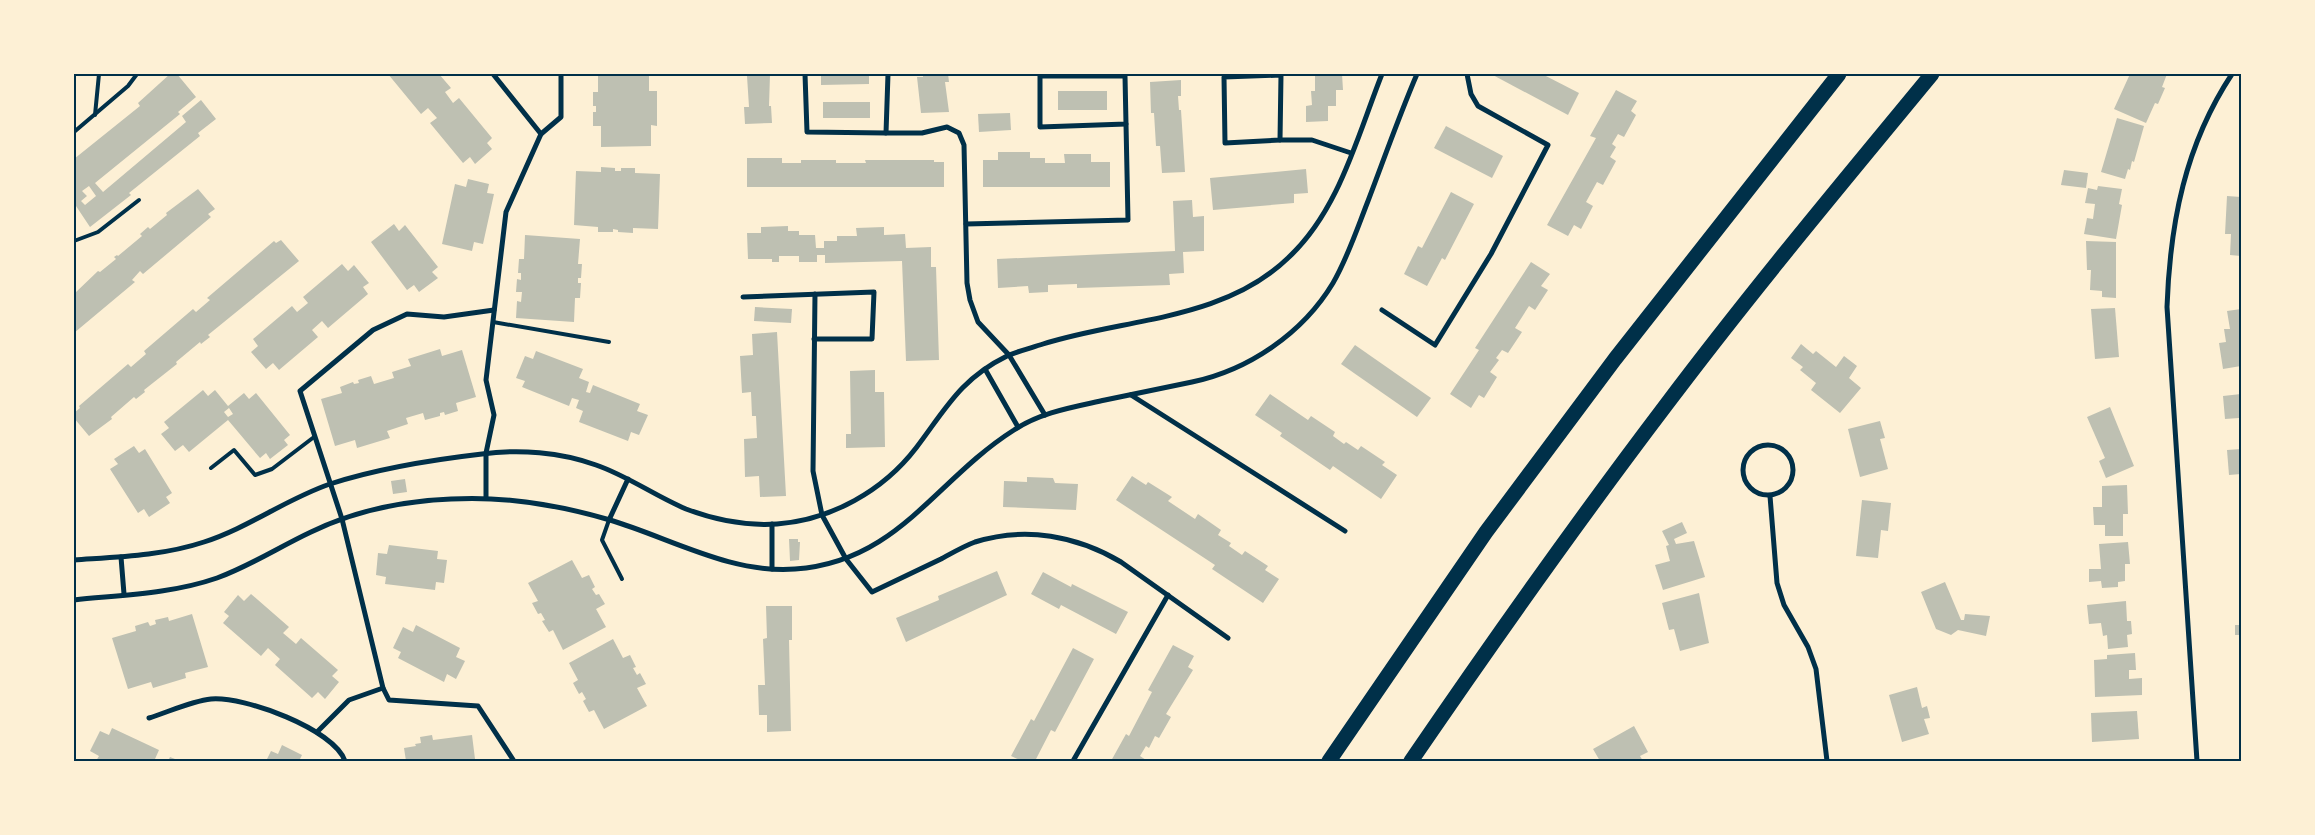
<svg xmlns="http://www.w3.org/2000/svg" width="2315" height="835" font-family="Ubuntu,sans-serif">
<rect width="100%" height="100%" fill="#fdf0d5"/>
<!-- building -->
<g fill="#bec0b2" fill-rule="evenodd">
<path d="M170,74H177L196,97L178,112L180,114L95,183L103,192L186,122L182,116L201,100L216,119L198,133L200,136L129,193L131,195L90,227L76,206L74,208V159L140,106L138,103ZM89,186L96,196L85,205L81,201L87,196L82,191Z"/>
<polygon points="388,74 439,74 451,88 445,92 453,103 459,98 492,138 487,143 492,149 475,164 470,157 463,163 430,123 437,118 428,108 421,114"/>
<polygon points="598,74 649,74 649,91 657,91 657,126 651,125 651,146 601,147 601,126 593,126 593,112 596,112 596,106 593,106 593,92 598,92"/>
<polygon points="744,74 770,75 769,106 771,106 772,123 745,124 744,107 749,107 747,76 744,76"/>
<polygon points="821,74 869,74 869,84 821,85"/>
<polygon points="923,74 948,74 949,82 945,82 949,112 921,113 917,77 923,77"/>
<polygon points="1342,74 1343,90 1336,90 1336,106 1328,106 1328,121 1306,122 1306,106 1312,105 1311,91 1315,91 1315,75"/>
<polygon points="1491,74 1542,74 1579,93 1568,115"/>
<polygon points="2130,74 2167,74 2162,87 2165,88 2158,104 2155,103 2146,123 2114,109"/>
<polygon points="1181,80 1181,96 1178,96 1179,110 1181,110 1185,172 1162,173 1160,146 1156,146 1154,113 1151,113 1150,82"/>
<polygon points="1616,90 1637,101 1631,111 1636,115 1624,137 1618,134 1612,144 1616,147 1610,157 1616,161 1603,185 1597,182 1586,202 1593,206 1581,229 1574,225 1568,236 1547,225 1596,138 1590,136"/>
<rect x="1058" y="91" width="49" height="19"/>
<rect x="823" y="102" width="47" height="16"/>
<polygon points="1010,113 1011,130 979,132 978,114"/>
<polygon points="2117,118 2144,126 2134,162 2132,161 2130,170 2128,169 2125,179 2101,172"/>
<polygon points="1446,126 1503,156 1492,178 1434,148"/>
<polygon points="998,152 1030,152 1030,158 1045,158 1045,163 1065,163 1064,154 1091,154 1091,162 1110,162 1110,187 983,187 983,160 998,160"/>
<polygon points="747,158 782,158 782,163 801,163 801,160 836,160 836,163 866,163 865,160 934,160 934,162 944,162 944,187 747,187"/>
<polygon points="601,167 615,168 615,171 621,171 621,168 635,168 635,173 660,174 658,229 633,228 633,233 618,232 618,230 613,229 613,232 598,232 598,227 574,225 576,171 601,172"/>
<polygon points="1306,169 1308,193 1294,194 1294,203 1213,210 1210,178"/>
<polygon points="2064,170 2088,173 2086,188 2061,185"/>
<polygon points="468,179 489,184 487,193 494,194 483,244 474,242 472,251 442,244 455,184 466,187"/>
<polygon points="2098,186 2122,189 2119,204 2122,205 2116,239 2084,234 2087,218 2093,219 2095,204 2085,203 2088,188 2097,190"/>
<polygon points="198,189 215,209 208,214 211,217 143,274 140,271 132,280 135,282 74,333 74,294 98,271 100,272 116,259 114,257 117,255 118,256 142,236 140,234 148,227 150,229 167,215 166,213"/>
<polygon points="1451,192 1474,204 1445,260 1442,258 1427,286 1404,274 1418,246 1422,248"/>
<polygon points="2227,196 2241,197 2241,256 2230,255 2231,234 2225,234"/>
<polygon points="1192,200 1193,217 1204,216 1204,251 1183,252 1184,273 1169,274 1170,285 1077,288 1077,284 1048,285 1048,292 1029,293 1028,286 998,288 997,259 1175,251 1173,201"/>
<polygon points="394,224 399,231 405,225 438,267 432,272 438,278 419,292 414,285 407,290 371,242"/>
<polygon points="788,226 788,231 799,231 799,235 815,235 816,248 824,248 824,241 837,241 837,236 857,236 856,228 884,227 884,235 905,234 906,248 931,247 931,267 936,267 939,360 906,361 902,261 825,263 825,255 817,255 817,262 799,262 799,256 779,256 779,262 772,262 772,259 748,259 747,233 761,233 761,227"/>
<polygon points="525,235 580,239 578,264 582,264 581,278 578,278 578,283 581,283 580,298 575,298 574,322 516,318 517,301 521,302 522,292 516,292 517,279 521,280 521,273 518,273 519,259 524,259"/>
<polygon points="281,240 299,261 208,335 210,337 201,344 200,342 176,362 177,364 144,390 145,392 136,399 134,397 111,417 112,419 89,436 74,418 74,413 80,408 79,406 128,364 131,367 146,354 144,351 193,309 196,312 210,300 207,298 274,241 276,243"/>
<polygon points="2086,241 2116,242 2116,298 2102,297 2102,291 2090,290 2091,270 2087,270"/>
<polygon points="1531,262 1550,274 1541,286 1548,290 1535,310 1529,306 1515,328 1522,332 1508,353 1502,350 1496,358 1499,360 1490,372 1497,377 1484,398 1479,395 1471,408 1450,394 1479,350 1475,348"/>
<polygon points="342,264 348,271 354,265 369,283 363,287 368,294 328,328 322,321 312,330 318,337 279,370 273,363 266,369 251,352 258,346 253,339 292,306 297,312 308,303 303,297"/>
<polygon points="755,307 792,309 791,323 754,321"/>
<polygon points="2115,308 2119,357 2095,359 2091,309"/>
<polygon points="2241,309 2241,366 2223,369 2219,343 2226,342 2224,329 2230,329 2227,311"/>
<polygon points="777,332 786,496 760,497 759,476 745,477 744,439 757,438 756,416 752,416 751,392 742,393 740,356 753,355 752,334"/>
<polygon points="1801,344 1813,354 1816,351 1836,367 1844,356 1857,366 1849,378 1861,388 1840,413 1811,390 1816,383 1800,370 1803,367 1791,358"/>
<polygon points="1355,345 1431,398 1417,417 1341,364"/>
<polygon points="440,349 442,356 462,350 476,397 456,403 458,411 445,415 444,412 440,413 440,416 425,420 423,413 406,418 408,424 387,431 390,438 357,448 355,440 335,446 321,399 342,393 340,387 353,382 354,384 359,383 358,380 371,376 374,384 394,378 392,372 411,366 408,359"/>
<polygon points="536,351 583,369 579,378 589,382 586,392 590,393 593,385 640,404 637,411 648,415 639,435 631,432 628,441 579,422 583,411 576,408 579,400 572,398 569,406 522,387 525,381 516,378 525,356 533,359"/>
<polygon points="875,370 875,392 884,392 885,447 846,448 846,434 851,434 850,371"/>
<path d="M203,390L208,396L215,390L228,406L244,393L249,399L256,393L290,435L284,440L288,445L270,459L266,453L260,458L228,420L189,452L183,445L175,451L161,434L169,428L164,422ZM229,408L233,414L228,417L224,412Z"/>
<polygon points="1270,394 1308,420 1311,416 1335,432 1333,436 1344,444 1346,442 1358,450 1361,446 1385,462 1382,465 1397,475 1381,499 1333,466 1330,470 1280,436 1282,433 1255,415"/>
<polygon points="2241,394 2241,429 2240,429 2239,418 2225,419 2223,396"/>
<polygon points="2110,407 2134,466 2106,478 2099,461 2105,458 2087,417"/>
<polygon points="1880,421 1885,438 1880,439 1888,469 1860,477 1848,429"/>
<polygon points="134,446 139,453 145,449 172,493 166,497 170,503 149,517 144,509 138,513 110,469 118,464 114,459"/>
<polygon points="2241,449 2241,474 2229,475 2227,450"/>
<polygon points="1132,476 1146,485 1148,482 1172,497 1168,501 1195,519 1198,514 1221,530 1218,535 1231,543 1229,546 1242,555 1245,551 1268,566 1265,570 1279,579 1263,603 1212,569 1215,565 1116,500"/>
<polygon points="1027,477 1053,478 1055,483 1078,484 1076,510 1003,507 1004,481 1027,482"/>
<polygon points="405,479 407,492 393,494 391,481"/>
<polygon points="2127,485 2128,514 2123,514 2123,536 2105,536 2105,525 2094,525 2093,507 2102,507 2102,486"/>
<polygon points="1862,500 1891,503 1888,531 1881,530 1878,558 1856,556"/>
<polygon points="1682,522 1687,533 1674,539 1676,544 1694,541 1705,577 1663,590 1655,565 1670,561 1666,546 1669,545 1662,531"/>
<polygon points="789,539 798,539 798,542 800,542 799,560 790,561"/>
<polygon points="2128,542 2130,564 2125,564 2125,581 2118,582 2118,587 2102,588 2101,581 2089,582 2089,569 2101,569 2099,544"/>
<polygon points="389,545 438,551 437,559 447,560 444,583 436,582 435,590 385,584 386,577 376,575 378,553 387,554"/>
<polygon points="572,560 582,578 589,575 595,587 592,589 596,595 599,594 605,604 596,609 606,627 563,650 553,630 549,632 542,621 545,620 541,613 538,614 532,603 538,601 528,583"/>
<polygon points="997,571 1007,595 906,642 896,618 939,600 938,596"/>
<polygon points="1043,572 1071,587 1072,584 1128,612 1116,634 1061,605 1059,609 1031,594"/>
<polygon points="1945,582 1961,620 1964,620 1965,614 1990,616 1986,636 1958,630 1951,635 1936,629 1921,592"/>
<polygon points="1699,593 1709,643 1680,651 1674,629 1669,630 1662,603"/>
<polygon points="251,594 289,627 283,633 296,644 301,638 338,670 332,676 339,682 325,699 318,692 312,698 275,665 280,659 268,648 261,656 223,623 229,616 224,612 238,595 244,601"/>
<polygon points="2126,601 2127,621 2131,621 2132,634 2127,635 2128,647 2108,649 2107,635 2103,636 2101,623 2089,624 2087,605"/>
<polygon points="766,606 792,606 792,640 789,640 791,731 767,732 767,715 759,715 758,685 765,685 763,639 767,638"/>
<polygon points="192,614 208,667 185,673 186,678 153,688 151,682 128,689 112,638 136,631 135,626 148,622 150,626 156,624 155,620 168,617 169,621"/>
<polygon points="416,625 460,648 456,657 465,661 456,679 447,674 444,682 398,658 401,652 393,648 403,627 413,632"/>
<rect x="2235" y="625" width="6" height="10"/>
<polygon points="613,639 623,658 630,655 636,667 633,668 637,675 640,673 646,684 637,688 647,706 604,729 594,710 589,712 583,701 586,699 582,692 579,694 573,683 578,680 569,663"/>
<polygon points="1173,645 1194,656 1188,667 1193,670 1166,714 1171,717 1159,738 1155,736 1149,748 1146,746 1140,756 1146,760 1145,761 1111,761 1126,734 1129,736 1152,692 1148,690"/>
<polygon points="1073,648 1094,659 1055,732 1051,730 1035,761 1022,761 1011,756 1031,719 1034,721"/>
<polygon points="2135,653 2136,670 2129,670 2129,679 2142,678 2142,695 2095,697 2094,660 2107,659 2107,655"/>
<polygon points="1917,687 1922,708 1927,706 1930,718 1924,719 1929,734 1902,742 1889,695"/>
<polygon points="2137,711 2139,739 2092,742 2091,713"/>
<polygon points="1634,726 1648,752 1640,756 1643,761 1600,761 1593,749"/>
<polygon points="112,728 159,750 155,759 159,761 96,761 99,756 90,751 100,731 109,735"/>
<polygon points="432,735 433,740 472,735 475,759 458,761 406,761 404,748 416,746 415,744 421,743 420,737"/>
<polygon points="282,745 302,755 299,761 266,761 271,751 278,754"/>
<polygon points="170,757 180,761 168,761"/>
</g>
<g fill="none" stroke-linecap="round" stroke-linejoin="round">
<!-- service -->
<g stroke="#003049" stroke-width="4">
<polyline points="95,115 99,74"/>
<polyline points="74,132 128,86 137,74"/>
<polyline points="74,241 98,232 139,200"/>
<polyline points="493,322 609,342"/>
<polyline points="211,468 234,450 255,475 272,469 314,437"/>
<polyline points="609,520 602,540 622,579"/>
</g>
<!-- minor -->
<g stroke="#003049" stroke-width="5">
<polyline points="493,74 541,134"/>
<polyline points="805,74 807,132 886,133 888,74"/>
<polygon points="1281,75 1280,140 1225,143 1224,77"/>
<polygon points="1040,76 1125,76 1126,124 1040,127"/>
<polyline points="886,133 922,133 947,127 959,133 964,145 967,283 970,300 978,322 1009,355 1045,415"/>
<polyline points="1280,140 1312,140 1351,153"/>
<polyline points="966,224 1128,220 1126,124"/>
<path d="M815,294L813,471L822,515L846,559L872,592C895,581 918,570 941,559C952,553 964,546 975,542C1026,526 1077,536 1121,562L1228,638"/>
<polyline points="743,297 874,292 872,339 814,339"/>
<polyline points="494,310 444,317 407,314 373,330 300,391 342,519 383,688 389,700 478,706 514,761"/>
<polyline points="1382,310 1435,345 1491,254 1548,145 1478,106 1471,94 1467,74"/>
<polyline points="985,369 1018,427"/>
<polyline points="1131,395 1345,531"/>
<circle cx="1768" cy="470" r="25"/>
<polyline points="1770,496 1777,583 1784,605 1808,647 1816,669 1827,761"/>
<polyline points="486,498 486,453 494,415 486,380 506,212 541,134 561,117 561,74"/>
<polyline points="609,520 628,479"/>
<polyline points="772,524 772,569"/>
<polyline points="121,557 124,594"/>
<path d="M74,560C117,557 162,556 204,542C248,528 286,499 330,484C379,468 430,460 482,454C519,449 560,452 596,465C628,476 655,496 686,509C715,520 747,526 777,524C831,520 883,491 916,448C945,410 960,379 1007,356C1018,351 1031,348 1043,344C1125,318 1223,321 1288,258C1339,211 1357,137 1382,74"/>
<path d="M74,600C121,595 171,594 217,578C250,566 279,547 311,532C354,511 403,501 451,499C504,496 559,505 610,520C670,538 731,574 795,569C898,562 935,480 1014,430C1041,412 1074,407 1105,400C1134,394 1163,388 1192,382C1249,370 1303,333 1333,283C1348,257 1357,229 1368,201C1384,159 1399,116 1417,74"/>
<path d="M149,718C168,712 192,701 211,699C244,696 334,729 345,761"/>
<polyline points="317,732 349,700 383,688"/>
<polyline points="1073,761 1168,595"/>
<path d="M2197,761L2167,307C2170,223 2185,145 2232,74"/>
</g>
<!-- motorway -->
<g stroke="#003049" stroke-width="15">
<polyline points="1329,761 1486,532 1615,359 1839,74"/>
<path d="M1411,761C1493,641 1578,521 1666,405C1751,292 1842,183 1932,74"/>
</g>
</g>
<!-- border -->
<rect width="2315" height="835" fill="none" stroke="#fdf0d5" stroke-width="150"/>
<rect x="75" y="75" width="2165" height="685" fill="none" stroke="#003049" stroke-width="2"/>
</svg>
